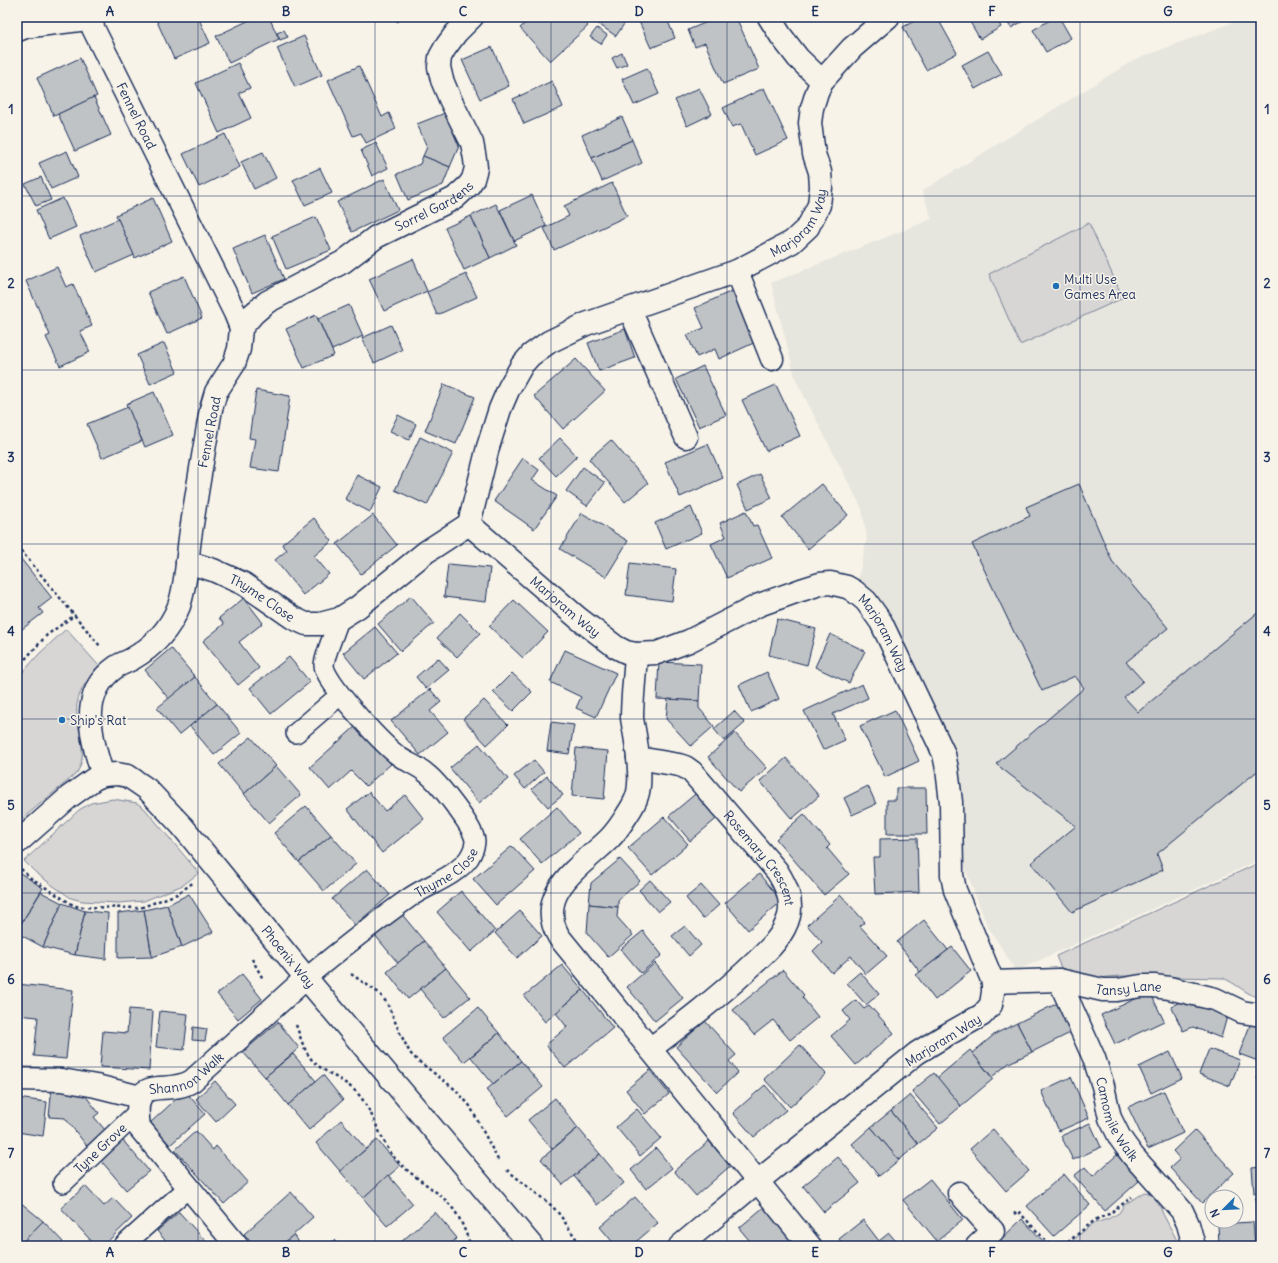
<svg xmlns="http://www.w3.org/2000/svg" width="1278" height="1263" font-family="Delius,sans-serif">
<rect width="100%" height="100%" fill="#f7f3e8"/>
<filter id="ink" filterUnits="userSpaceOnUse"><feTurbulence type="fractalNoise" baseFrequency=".025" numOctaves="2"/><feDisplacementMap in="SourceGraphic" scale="8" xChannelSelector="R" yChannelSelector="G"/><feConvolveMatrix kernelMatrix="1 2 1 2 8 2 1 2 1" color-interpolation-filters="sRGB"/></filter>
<g filter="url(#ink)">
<!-- built -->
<polygon fill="#e6e5de" points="1247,17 1261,17 1261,859 1016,971 987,925 961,858 951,746 915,666 891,616 858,580 867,538 862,509 796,380 771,283 932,219 922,191 1134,60"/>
<!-- green -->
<g fill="#d7d6d4" stroke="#798299">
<polygon points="1089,223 1123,298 1020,345 989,274"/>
<path d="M66,629L100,667C89,677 80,688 77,704C74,727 91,753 76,774L17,823V679L39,654Z"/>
<polygon points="113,799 137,803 145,809 199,873 183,885 144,901 118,903 82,901 71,898 52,885 35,872 24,861 79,810 91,803"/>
<path d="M1261,862V999C1246,994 1237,984 1223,978L1122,976L1107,977L1090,981L1067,973L1060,966L1056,956Z"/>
<polygon points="1144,1192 1149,1193 1157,1199 1163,1214 1180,1246 1066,1246 1092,1224 1108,1219 1119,1213 1124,1205"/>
</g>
<!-- building -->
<g fill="#c0c3c5" stroke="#1b2f5e">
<polygon points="155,17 198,17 210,43 174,59"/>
<polygon points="256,17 269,17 279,39 229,63 216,36"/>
<polygon points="317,17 328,17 319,21"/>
<polygon points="391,17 401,17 398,22"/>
<polygon points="444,17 458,17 453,24"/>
<polygon points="532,17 580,17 588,26 550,61 520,28"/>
<polygon points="596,17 614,17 624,24 616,36 594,21"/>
<polygon points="637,17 666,17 675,38 651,48"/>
<polygon points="719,17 736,17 759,69 723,84 705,43 695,47 688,30"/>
<polygon points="922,17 937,17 957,53 926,70 903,27"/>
<polygon points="967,17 996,17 1001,27 980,39"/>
<polygon points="1004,17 1025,17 1027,19 1011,28"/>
<polygon points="1055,17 1059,17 1071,38 1046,52 1033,30"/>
<polygon points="597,28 607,35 601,44 590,37"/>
<polygon points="284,30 288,37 280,40 277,33"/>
<polygon points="304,36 322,75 295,87 277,48"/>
<polygon points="492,47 509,86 480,99 462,60"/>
<polygon points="988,51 1002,74 975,89 962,65"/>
<polygon points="622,53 627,64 617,68 612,58"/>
<polygon points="80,58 97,96 54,116 37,78"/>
<polygon points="238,63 250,88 239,93 251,118 219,133 196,83"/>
<polygon points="359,66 382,117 389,113 396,129 366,143 361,133 353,136 328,80"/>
<polygon points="647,68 659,94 634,105 622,79"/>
<polygon points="552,81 563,107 524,124 513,99"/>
<polygon points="699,88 712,114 687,126 675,100"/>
<polygon points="764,88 788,140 755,155 741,124 732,127 723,108"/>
<polygon points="94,97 111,135 75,151 58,114"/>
<polygon points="445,113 459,146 450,167 423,156 427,147 417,124"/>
<polygon points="622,117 632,140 592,158 582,135"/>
<polygon points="225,134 240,167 199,187 183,154"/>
<polygon points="632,140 642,163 602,181 592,158"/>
<polygon points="376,143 388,168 372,176 361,150"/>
<polygon points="67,151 78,177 51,189 39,163"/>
<polygon points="263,152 276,178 254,189 241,162"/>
<polygon points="423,156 450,167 443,185 408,200 397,174 420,164"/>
<polygon points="320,168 332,193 305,205 293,180"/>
<polygon points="41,177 51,200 36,206 25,184"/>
<polygon points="384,179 398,210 352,232 337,202"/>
<polygon points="612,183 627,216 554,250 544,228 569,216 564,206"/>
<polygon points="532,195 546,226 514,241 500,210"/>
<polygon points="63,198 76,227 49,239 36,210"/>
<polygon points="153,198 172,241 135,258 116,215"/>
<polygon points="496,204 516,245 490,258 471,216"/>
<polygon points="471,216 490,258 464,270 445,228"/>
<polygon points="316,217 331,250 286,269 272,236"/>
<polygon points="118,219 134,255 96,272 80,236"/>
<polygon points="265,235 284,279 252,293 233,249"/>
<polygon points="413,259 427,291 384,311 369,279"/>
<polygon points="57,267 66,287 73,284 92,326 80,331 90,352 60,366 46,337 50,335 26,281"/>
<polygon points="466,274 477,297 437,315 427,292"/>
<polygon points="184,276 202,318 167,334 148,292"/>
<polygon points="734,290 758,341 719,359 715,349 697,357 687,335 704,328 695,308"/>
<polygon points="349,305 363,336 332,350 318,319"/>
<polygon points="316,315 334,355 304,368 286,329"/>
<polygon points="391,325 402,350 374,363 362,338"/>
<polygon points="625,329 635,358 599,371 588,343"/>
<polygon points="164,343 177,372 150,384 137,355"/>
<polygon points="576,359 605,391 563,429 534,396"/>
<polygon points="703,366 726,415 699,427 676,379"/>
<polygon points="444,384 475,397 456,444 425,431"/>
<polygon points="776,385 800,436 766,451 742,400"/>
<polygon points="256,390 290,396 279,472 250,468 255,439 249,438"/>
<polygon points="154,392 173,435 145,447 126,404"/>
<polygon points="128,407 142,441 102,458 87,424"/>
<polygon points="398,415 416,424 409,440 390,431"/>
<polygon points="420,437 453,453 427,505 395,490"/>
<polygon points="560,438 577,456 556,476 539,458"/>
<polygon points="611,440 648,483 625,502 589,459"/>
<polygon points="708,444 723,478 680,497 665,462"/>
<polygon points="523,458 539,470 532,480 557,496 534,529 494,501"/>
<polygon points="583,467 605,483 587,506 566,491"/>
<polygon points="760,474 772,498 748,509 737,485"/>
<polygon points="357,475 382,487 370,512 345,499"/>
<polygon points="822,484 848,515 808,549 782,517"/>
<polygon points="1079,484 1112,561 1168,628 1126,662 1143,681 1124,697 1138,712 1261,610 1261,768 1157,854 1163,870 1072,912 1031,863 1076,826 996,764 1084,688 1075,676 1042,691 972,544 1030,516 1026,507"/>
<polygon points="691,507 702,533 666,549 655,523"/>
<polygon points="746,511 753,526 757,525 772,558 727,578 711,544 726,537 720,523"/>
<polygon points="582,513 628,541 606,577 560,549"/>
<polygon points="373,515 397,545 361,574 337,544"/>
<polygon points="314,518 332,541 314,556 329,574 303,595 275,560 287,550 282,544"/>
<polygon points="21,559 52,598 39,608 43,613 17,633 17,562"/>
<polygon points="630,563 676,569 672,601 626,595"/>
<polygon points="448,564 490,568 486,602 444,597"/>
<polygon points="411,596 434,623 401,651 378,624"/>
<polygon points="244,598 263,623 239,642 259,668 238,685 203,641 224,624 219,618"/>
<polygon points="514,600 548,632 523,658 489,626"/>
<polygon points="460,613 480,633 457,657 437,638"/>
<polygon points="777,619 816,629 807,665 769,655"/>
<polygon points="375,627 397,653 364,679 343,653"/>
<polygon points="830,634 865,651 849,683 815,667"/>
<polygon points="171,648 195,677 169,699 145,670"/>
<polygon points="565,650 616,673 596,717 576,708 581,697 550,682"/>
<polygon points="289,657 310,682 271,714 250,688"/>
<polygon points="438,658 449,670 426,689 416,677"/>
<polygon points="659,662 701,664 699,701 657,699"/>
<polygon points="767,672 779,699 751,712 739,685"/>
<polygon points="512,673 532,692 513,711 493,692"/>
<polygon points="195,677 217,704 179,735 157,708"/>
<polygon points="862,684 868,698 833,714 845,740 823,750 804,711"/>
<polygon points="430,689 441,702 430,711 448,732 420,755 391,721"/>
<polygon points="668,699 699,701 699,708 714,726 691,746 666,719"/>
<polygon points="484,700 508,725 487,745 463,719"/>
<polygon points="217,704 241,733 214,755 190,726"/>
<polygon points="895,710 919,761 885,777 860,726"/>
<polygon points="734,711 745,723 724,741 714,729"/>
<polygon points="551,722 574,725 569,754 547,751"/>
<polygon points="356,726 391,764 366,786 351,771 330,790 310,767"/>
<polygon points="735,733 767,768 739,792 708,757"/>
<polygon points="251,737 276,766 244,794 219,764"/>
<polygon points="479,744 508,779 479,803 450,768"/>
<polygon points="576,748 608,751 604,799 572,796"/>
<polygon points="786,758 819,796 792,819 760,781"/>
<polygon points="534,760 544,772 525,789 514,776"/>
<polygon points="276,766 301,795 269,823 244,794"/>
<polygon points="547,776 563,795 548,807 532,789"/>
<polygon points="868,786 876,804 852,815 844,798"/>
<polygon points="896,788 926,788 927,834 887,834 887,800 896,800"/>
<polygon points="700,790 721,815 690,841 669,816"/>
<polygon points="369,792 385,811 405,795 424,819 382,853 347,809"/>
<polygon points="306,806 331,835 299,862 274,833"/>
<polygon points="557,807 579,833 542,864 520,839"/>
<polygon points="804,814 830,845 827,848 849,874 824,895 776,839"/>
<polygon points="664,817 688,844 652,875 628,848"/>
<polygon points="331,835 356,864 324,891 299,862"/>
<polygon points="917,838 919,892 875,894 873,857 880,857 880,839"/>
<polygon points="512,846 535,871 496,905 473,879"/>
<polygon points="620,859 640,881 618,900 618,907 589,904 591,883"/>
<polygon points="367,869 390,895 355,925 332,899"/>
<polygon points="17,871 43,888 17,930"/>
<polygon points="759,874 782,901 748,930 725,903"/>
<polygon points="650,880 670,902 658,912 639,890"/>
<polygon points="701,885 719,905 703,919 686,898"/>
<polygon points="461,891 495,931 471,952 437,912"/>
<polygon points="41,892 62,903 43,947 17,933 17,930"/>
<polygon points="189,894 213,932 182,947 167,905"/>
<polygon points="841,895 865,922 860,926 887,956 866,974 851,956 832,973 813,951 822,942 807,925"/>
<polygon points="62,903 85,911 75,955 43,947"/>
<polygon points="589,904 618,907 617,917 633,935 608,957 587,933"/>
<polygon points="167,905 182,947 152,957 144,910"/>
<polygon points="144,910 152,957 118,958 118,913"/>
<polygon points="85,911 108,913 106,959 75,955"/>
<polygon points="520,911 542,936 517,958 495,933"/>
<polygon points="400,912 424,941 398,963 374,934"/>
<polygon points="924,920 948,950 920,972 897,942"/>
<polygon points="685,926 701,945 689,956 672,936"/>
<polygon points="643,931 662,955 641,973 621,949"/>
<polygon points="424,941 446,968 408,999 387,972"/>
<polygon points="952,947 971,971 935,1000 916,975"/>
<polygon points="655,963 683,998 655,1021 627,987"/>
<polygon points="562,965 583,990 545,1022 524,996"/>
<polygon points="446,968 470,997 444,1018 420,989"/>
<polygon points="783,970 804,995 802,997 818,1017 790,1040 773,1020 754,1035 733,1010"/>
<polygon points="860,972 879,994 866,1005 847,983"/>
<polygon points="242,974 262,999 238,1019 217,994"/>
<polygon points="17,984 73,990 66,1059 34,1056 38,1017 17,1015"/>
<polygon points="583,990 613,1028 565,1068 546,1045 567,1027 556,1013"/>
<polygon points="1150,992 1164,1021 1115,1044 1101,1015"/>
<polygon points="1190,998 1228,1013 1221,1038 1193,1027 1183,1031 1171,1006"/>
<polygon points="856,1000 864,1009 869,1005 894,1033 856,1065 831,1036 850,1020 843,1011"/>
<polygon points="1062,1001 1076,1030 1032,1052 1017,1023"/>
<polygon points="478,1008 499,1033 464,1062 443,1037"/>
<polygon points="129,1009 153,1011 149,1070 100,1067 103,1031 127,1033"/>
<polygon points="160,1011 188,1014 184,1050 156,1047"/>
<polygon points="1252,1020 1261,1023 1261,1062 1239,1054"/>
<polygon points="705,1021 736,1055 729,1061 738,1072 717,1092 676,1047"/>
<polygon points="278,1022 299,1048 265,1077 243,1052"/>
<polygon points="1017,1023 1032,1052 1009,1063 992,1077 972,1053 995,1034"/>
<polygon points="193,1027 207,1029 205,1041 192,1040"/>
<polygon points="499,1033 521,1061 493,1084 471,1057"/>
<polygon points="800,1045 826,1074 790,1107 764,1079"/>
<polygon points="1209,1049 1240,1060 1230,1086 1199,1074"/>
<polygon points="970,1050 993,1079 961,1106 937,1078"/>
<polygon points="1170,1052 1182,1078 1151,1093 1139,1067"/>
<polygon points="293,1054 316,1081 288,1105 265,1077"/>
<polygon points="521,1061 543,1087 508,1116 486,1090"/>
<polygon points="1261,1066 1261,1080 1257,1079"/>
<polygon points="650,1070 669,1094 645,1114 626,1090"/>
<polygon points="934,1073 961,1106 940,1124 912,1091"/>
<polygon points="323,1075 343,1100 309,1130 288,1105"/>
<polygon points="1071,1077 1089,1118 1059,1131 1041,1091"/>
<polygon points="215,1081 235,1104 216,1122 196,1099"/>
<polygon points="765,1085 786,1110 754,1137 733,1113"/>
<polygon points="52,1086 80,1089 99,1113 94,1117 106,1131 87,1146 65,1118 49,1117"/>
<polygon points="185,1091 205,1114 170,1145 150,1123"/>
<polygon points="1164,1091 1183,1133 1148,1149 1128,1107"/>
<polygon points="910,1095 938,1128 918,1144 891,1111"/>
<polygon points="17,1098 47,1102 43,1136 17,1132"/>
<polygon points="555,1098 578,1128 552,1149 528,1120"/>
<polygon points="637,1109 661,1138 640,1156 616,1127"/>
<polygon points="891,1111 918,1144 899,1160 871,1127"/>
<polygon points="341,1120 366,1149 340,1171 316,1143"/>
<polygon points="1090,1123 1101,1147 1073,1160 1061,1136"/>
<polygon points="871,1127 899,1160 879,1176 852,1144"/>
<polygon points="578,1128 600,1154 563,1185 541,1159"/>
<polygon points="993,1129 1029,1171 1006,1191 970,1149"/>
<polygon points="1195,1130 1234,1173 1202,1203 1170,1168 1180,1159 1173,1151"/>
<polygon points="196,1131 213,1150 216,1146 248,1182 224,1204 175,1150"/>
<polygon points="120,1137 149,1171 126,1190 97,1156"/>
<polygon points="377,1140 400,1166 363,1198 340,1171"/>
<polygon points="709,1141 730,1166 696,1196 674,1171"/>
<polygon points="656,1148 672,1168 646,1189 631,1170"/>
<polygon points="600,1154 624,1183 597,1205 574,1176"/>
<polygon points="1117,1155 1139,1181 1105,1211 1074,1176 1085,1167 1093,1176"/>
<polygon points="838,1157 860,1183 824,1212 803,1186"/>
<polygon points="1261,1167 1261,1193 1254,1193 1252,1168"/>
<polygon points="1064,1174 1090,1205 1054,1236 1027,1206"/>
<polygon points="388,1175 413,1204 387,1226 363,1198"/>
<polygon points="930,1179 963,1220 937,1241 903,1200"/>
<polygon points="85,1186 104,1206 113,1198 132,1218 103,1246 96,1246 61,1208"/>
<polygon points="291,1192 313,1217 281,1246 254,1246 244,1234"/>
<polygon points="635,1197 658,1223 631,1246 616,1246 600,1227"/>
<polygon points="1255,1198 1261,1198 1261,1225 1257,1225"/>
<polygon points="20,1202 43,1221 19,1246 17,1246 17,1206"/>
<polygon points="765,1206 796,1243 793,1246 754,1246 739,1228"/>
<polygon points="179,1212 209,1245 208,1246 170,1246 157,1231"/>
<polygon points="435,1212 457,1238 448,1246 404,1246 401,1242"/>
<polygon points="1022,1219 1048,1246 994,1246"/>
<polygon points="863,1220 879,1241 889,1233 900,1246 844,1246 839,1239"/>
<polygon points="43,1221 63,1242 59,1246 19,1246"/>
<polygon points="1253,1222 1255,1246 1219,1246 1218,1224"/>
<polygon points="293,1235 302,1246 281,1246"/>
<polygon points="334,1240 340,1246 327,1246"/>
</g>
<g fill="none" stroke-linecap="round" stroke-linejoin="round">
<!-- service casing -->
<g stroke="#1b2f5e" stroke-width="22">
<g id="service">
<polyline points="17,32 27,28 92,20"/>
<polyline points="296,733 340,695"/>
<path id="s1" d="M306,978C340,950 374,923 409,898C429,884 454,878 469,858C472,853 475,847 475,841C474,827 438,782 426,773C417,765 405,762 396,754C381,742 324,682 324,665C324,657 336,629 339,619"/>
<path id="s2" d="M63,1183L137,1113"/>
<polyline points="123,1246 189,1187"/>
</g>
</g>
<!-- minor casing -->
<g stroke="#1b2f5e" stroke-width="25">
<g id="minor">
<path id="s3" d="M92,17L93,28L235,313L241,328L239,349L234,364L216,392L211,409C204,450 197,491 191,531C187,556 187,582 179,606C170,629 153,647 132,659C127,662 120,664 116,667C78,693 91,740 103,775"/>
<polyline points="769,17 781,36 798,58 822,81"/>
<polyline points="737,271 772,359"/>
<polyline points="630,310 686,437"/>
<path id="s4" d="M241,328L253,314L267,302L343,262L376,237L455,198L469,185L473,179L476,168L475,159L472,143L450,99L442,80L439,67L440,57L445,48L456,33L472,17"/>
<path id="s5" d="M469,524L578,618L616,647L626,652L636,654L657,653L689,641L759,605L801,590L820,584L830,583L847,587L854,591L866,601L881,622L944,754L947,769L951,802L952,875L955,890L993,982V992L991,1005L982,1015L943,1037L917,1053L758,1181L680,1246"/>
<path id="s6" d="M469,524L488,447L500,409L509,388L522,365L531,355L549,342L586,324L737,271L792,242L808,227L819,205L821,187L820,172L814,154L810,123L812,108L817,92L822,81L852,48L888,17"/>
<path id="s7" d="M187,562L213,570L244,584L293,618L306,624H320L339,619L358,607L426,552L469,524"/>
<path d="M636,654C635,675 632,697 632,718C633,725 635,734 636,742C638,757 642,781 637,796C635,803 631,809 627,815C622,823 616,832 609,839C583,865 533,893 559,937L810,1246"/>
<path id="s8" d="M638,758L679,765L685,767L692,772L777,871C785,884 793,899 789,916C783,939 763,955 747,970C716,999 683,1024 650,1049"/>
<path id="s9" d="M17,843L69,797L94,779L103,775L117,774L128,776L147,789L182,826L306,978L532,1246"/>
<path id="s10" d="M1059,980L1094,1058L1103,1086L1110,1118L1120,1138L1133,1156L1182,1211L1188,1224L1194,1246"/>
<path id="s11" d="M993,982L1059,980L1103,990H1117L1141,986H1154L1169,988L1215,999L1242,1012L1261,1015"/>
<polyline points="17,1079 62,1080 96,1086 140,1097"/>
<polyline points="959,1193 993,1231 977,1246"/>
<path id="s12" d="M237,1246L139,1127C131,1070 164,1098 192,1081L306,978"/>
</g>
</g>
<!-- path -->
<g stroke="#1b2f5e" stroke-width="2.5" stroke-dasharray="3 3" stroke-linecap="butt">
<polyline points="17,546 100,646"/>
<polyline points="17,668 47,635 75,615"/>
<polyline points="21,869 29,877 73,905 79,907 140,908 177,894 194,882"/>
<polyline points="252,959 263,979"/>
<polyline points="351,974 379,993 387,1003 400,1033 410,1053 417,1060 456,1090 470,1106 498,1160"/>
<path d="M296,1025C301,1038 304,1053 315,1063C328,1075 346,1080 359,1095C374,1113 379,1137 393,1156C411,1178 439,1189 454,1210C462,1221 466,1234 471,1246"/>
<polyline points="507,1170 552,1206 560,1215 581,1246"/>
<polyline points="1014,1214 1018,1211 1051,1246"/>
<polyline points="1063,1246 1095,1220 1109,1214 1132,1197"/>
</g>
<!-- service -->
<use href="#service" stroke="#f7f3e8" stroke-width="19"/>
<!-- minor -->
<use href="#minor" stroke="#f7f3e8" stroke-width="22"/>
</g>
</g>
<!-- grid -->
<path fill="none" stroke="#1b2f5e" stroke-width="1" stroke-opacity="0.55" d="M198,17V1246M375,17V1246M551,17V1246M727,17V1246M903,17V1246M1080,17V1246M17,196H1261M17,370H1261M17,544H1261M17,719H1261M17,893H1261M17,1067H1261"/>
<!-- markers -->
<g fill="#1f6fb2" stroke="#f7f3e8" stroke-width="1.5">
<circle cx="1056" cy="286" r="4"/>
<circle cx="62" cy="720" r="4"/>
</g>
<g text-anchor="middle" stroke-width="3" stroke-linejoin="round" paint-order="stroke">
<!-- street labels -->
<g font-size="13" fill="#1b2f5e" stroke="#f7f3e8">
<text dy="5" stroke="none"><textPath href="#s3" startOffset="109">Fennel Road</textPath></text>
<text dy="5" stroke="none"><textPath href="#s4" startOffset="230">Sorrel Gardens</textPath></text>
<text dy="5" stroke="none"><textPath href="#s6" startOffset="487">Marjoram Way</textPath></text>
<text transform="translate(209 432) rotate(-79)" y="5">Fennel Road</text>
<text dy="5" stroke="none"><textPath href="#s7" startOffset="84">Thyme Close</textPath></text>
<text dy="5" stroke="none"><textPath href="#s5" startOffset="127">Marjoram Way</textPath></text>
<text dy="5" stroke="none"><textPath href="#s5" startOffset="499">Marjoram Way</textPath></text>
<text dy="5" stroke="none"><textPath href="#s8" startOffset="167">Rosemary Crescent</textPath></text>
<text dy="5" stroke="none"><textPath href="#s1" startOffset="176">Thyme Close</textPath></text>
<text dy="5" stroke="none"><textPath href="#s9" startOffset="378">Phoenix Way</textPath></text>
<text dy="5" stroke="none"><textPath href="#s11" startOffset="137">Tansy Lane</textPath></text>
<text transform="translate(943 1040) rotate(-32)" y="5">Marjoram Way</text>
<text dy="5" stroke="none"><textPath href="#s12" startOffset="238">Shannon Walk</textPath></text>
<text dy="5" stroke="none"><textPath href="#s10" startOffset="151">Camomile Walk</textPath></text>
<text dy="5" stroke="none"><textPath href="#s2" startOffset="51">Tyne Grove</textPath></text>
</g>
<!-- poi labels -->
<g font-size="13" fill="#1b2f5e" stroke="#f7f3e8" text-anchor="start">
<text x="1064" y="284">Multi Use<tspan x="1064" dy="15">Games Area</tspan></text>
<text x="70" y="725">Ship's Rat</text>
</g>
</g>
<!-- margin -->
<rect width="1278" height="1263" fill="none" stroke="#f7f3e8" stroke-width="44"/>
<!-- north arrow -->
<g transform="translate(1224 1209) rotate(246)"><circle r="19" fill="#f7f3e8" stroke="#9fa5b1"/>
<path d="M0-3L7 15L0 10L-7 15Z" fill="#1f6fb2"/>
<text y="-6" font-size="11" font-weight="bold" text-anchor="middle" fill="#1b2f5e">N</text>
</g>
<rect x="22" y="22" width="1234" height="1219" fill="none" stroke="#1b2f5e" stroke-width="1.5"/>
<g font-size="13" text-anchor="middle" font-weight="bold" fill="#1b2f5e">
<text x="110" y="16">A</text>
<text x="286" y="16">B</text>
<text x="463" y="16">C</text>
<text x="639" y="16">D</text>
<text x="815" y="16">E</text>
<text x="992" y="16">F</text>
<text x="1168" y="16">G</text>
<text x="11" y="114">1</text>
<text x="1267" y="114">1</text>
<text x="11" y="288">2</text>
<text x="1267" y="288">2</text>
<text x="11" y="462">3</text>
<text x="1267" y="462">3</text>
<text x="11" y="636">4</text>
<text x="1267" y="636">4</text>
<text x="11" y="810">5</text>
<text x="1267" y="810">5</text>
<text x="11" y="984">6</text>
<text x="1267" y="984">6</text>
<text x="11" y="1158">7</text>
<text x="1267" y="1158">7</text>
<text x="110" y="1257">A</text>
<text x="286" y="1257">B</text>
<text x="463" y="1257">C</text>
<text x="639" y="1257">D</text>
<text x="815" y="1257">E</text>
<text x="992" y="1257">F</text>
<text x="1168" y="1257">G</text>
</g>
</svg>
